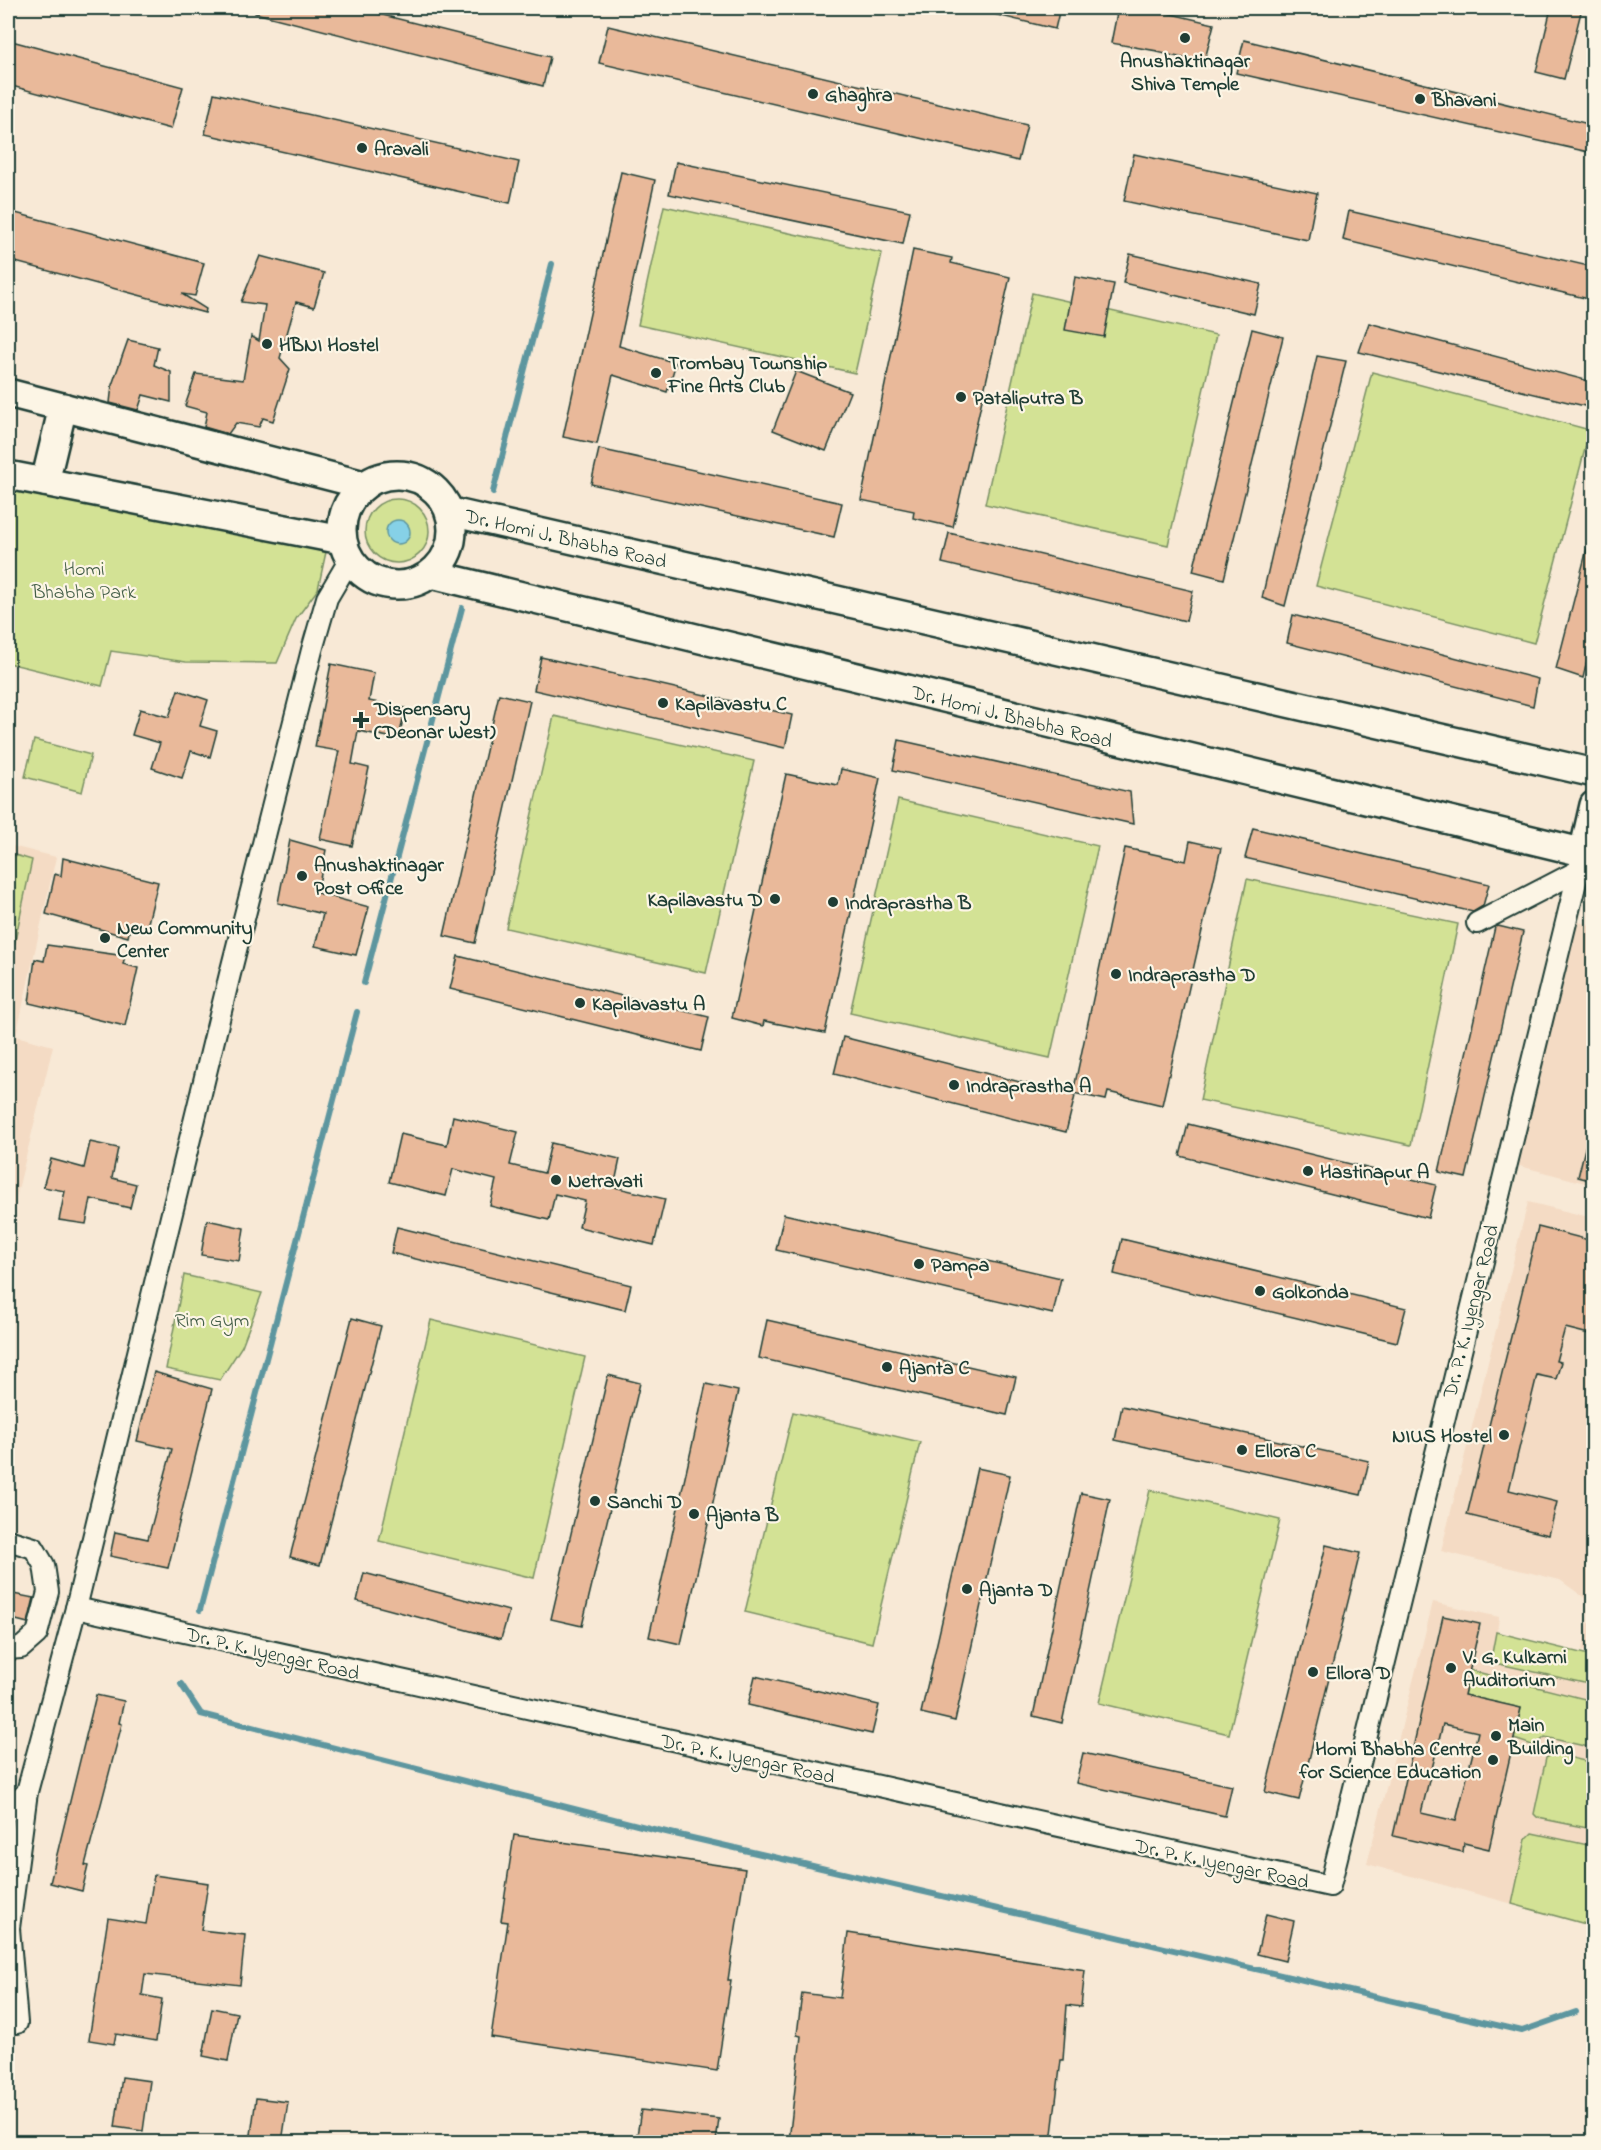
<svg xmlns="http://www.w3.org/2000/svg" width="1601" height="2150" font-family="'Indie Flower',sans-serif">
<rect width="100%" height="100%" fill="#f8e9d6"/>
<filter id="ink" filterUnits="userSpaceOnUse"><feTurbulence type="fractalNoise" baseFrequency=".0167" numOctaves="2"/><feDisplacementMap in="SourceGraphic" scale="12" xChannelSelector="R" yChannelSelector="G"/><feConvolveMatrix kernelMatrix="1 2 1 2 8 2 1 2 1" color-interpolation-filters="sRGB"/></filter>
<g filter="url(#ink)">
<!-- built -->
<g fill="#f4dbc4">
<polygon points="8,845 56,857 16,1036 53,1046 8,1231"/>
<polygon points="1575,921 1593,926 1593,1185 1516,1165"/>
<polygon points="1528,1202 1593,1218 1593,1604 1560,1580 1441,1551"/>
<polygon points="1433,1602 1499,1617 1497,1632 1593,1656 1593,1926 1367,1864"/>
<polygon points="1588,1623 1593,1624 1593,1653 1582,1650"/>
</g>
<!-- green -->
<g fill="#d3e295" stroke="#799064" stroke-width="1.5">
<polygon points="664,206 882,253 855,373 638,325"/>
<polygon points="1032,293 1216,335 1168,545 985,504"/>
<polygon points="1372,372 1590,430 1534,643 1316,586"/>
<polygon points="8,487 326,552 318,589 296,619 277,663 186,662 111,651 102,686 8,663"/>
<circle cx="397" cy="531" r="32"/>
<polygon points="554,716 754,761 706,973 506,928"/>
<polygon points="34,740 91,755 82,792 25,777"/>
<polygon points="898,800 1098,846 1050,1058 850,1013"/>
<polygon points="8,853 32,860 8,974"/>
<polygon points="1247,879 1458,924 1411,1145 1200,1100"/>
<polygon points="184,1275 262,1293 242,1346 220,1380 166,1369"/>
<polygon points="431,1320 585,1357 534,1578 379,1541"/>
<polygon points="793,1412 920,1442 872,1643 745,1612"/>
<polygon points="1150,1490 1280,1520 1229,1734 1099,1703"/>
<polygon points="1496,1632 1593,1656 1593,1685 1495,1663 1491,1659"/>
<polygon points="1469,1670 1593,1701 1593,1748 1545,1737 1535,1746 1514,1739 1521,1708 1464,1695"/>
<polygon points="1551,1753 1593,1763 1593,1818 1592,1825 1587,1828 1538,1818 1534,1814 1546,1758"/>
<polygon points="1532,1833 1593,1846 1593,1926 1512,1904 1526,1839"/>
</g>
<!-- water -->
<circle fill="#86d1e7" stroke="#5d969f" stroke-width="1.5" cx="398" cy="532" r="12"/>
<g fill="none" stroke-linecap="round" stroke-linejoin="round">
<!-- stream -->
<g stroke="#5d969f" stroke-width="6">
<polyline points="493,492 552,264"/>
<polyline points="364,983 462,608"/>
<polyline points="200,1610 357,1012"/>
<polyline points="181,1684 201,1714 649,1828 1522,2031 1576,2012"/>
</g>
</g>
<!-- building -->
<g fill="#e9b99a" stroke="#1f3d34" stroke-width="1.5" fill-rule="evenodd">
<polygon points="256,8 355,8 550,57 543,86 255,13"/>
<polygon points="990,8 1060,8 1055,29 989,13"/>
<polygon points="1118,8 1146,8 1214,24 1204,63 1157,52 1157,51 1111,43"/>
<polygon points="1551,8 1582,8 1564,79 1536,72"/>
<polygon points="608,26 1027,125 1018,161 599,63"/>
<polygon points="8,40 183,87 171,129 8,85"/>
<polygon points="1244,40 1593,125 1593,153 1236,73"/>
<polygon points="214,93 519,162 510,203 205,134"/>
<polygon points="1134,154 1317,193 1308,240 1124,201"/>
<polygon points="676,162 910,211 903,244 669,194"/>
<polygon points="621,172 655,180 619,346 676,363 667,392 613,375 597,444 563,437"/>
<polygon points="8,211 204,263 195,296 182,294 206,309 205,313 8,260"/>
<polygon points="1349,211 1593,267 1593,300 1343,240"/>
<polygon points="913,250 952,258 951,263 1010,277 953,527 913,518 914,511 861,500"/>
<polygon points="1130,254 1261,284 1254,314 1123,283"/>
<polygon points="260,256 324,273 314,307 296,302 280,358 290,369 273,421 263,418 259,427 236,423 228,434 204,427 207,412 185,406 196,374 243,380 251,336 259,341 265,305 241,302"/>
<polygon points="1075,277 1114,284 1104,337 1065,330"/>
<polygon points="1369,323 1593,382 1593,408 1359,352"/>
<polygon points="1252,329 1283,337 1224,579 1193,571"/>
<polygon points="128,340 158,347 154,365 171,372 171,402 143,395 138,410 110,403 112,385"/>
<polygon points="1317,356 1346,361 1285,606 1262,598"/>
<polygon points="796,371 850,392 826,451 773,430"/>
<polygon points="599,449 842,503 834,537 591,484"/>
<polygon points="949,533 1193,591 1186,621 942,563"/>
<polygon points="1588,545 1593,546 1593,636 1583,678 1556,669"/>
<polygon points="1293,615 1538,679 1533,706 1287,643"/>
<polygon points="541,657 792,715 785,748 534,690"/>
<polygon points="331,664 374,673 369,701 405,708 399,739 358,731 352,764 369,768 352,846 320,839 339,751 315,747"/>
<polygon points="178,690 208,700 200,726 217,731 210,757 191,751 182,778 152,768 160,743 132,735 140,709 169,717"/>
<polygon points="499,694 530,701 475,943 444,936"/>
<polygon points="899,740 1130,792 1133,824 893,770"/>
<polygon points="841,769 880,778 825,1033 764,1021 763,1026 732,1018 786,774 838,785"/>
<polygon points="1253,828 1489,884 1483,906 1473,912 1245,858"/>
<polygon points="290,840 326,850 317,893 369,907 356,955 315,946 323,914 278,903"/>
<polygon points="1190,841 1221,848 1162,1105 1108,1092 1106,1100 1073,1093 1125,848 1186,861"/>
<polygon points="63,858 158,882 146,931 130,927 128,937 46,914 55,874 61,876"/>
<polygon points="1498,926 1523,932 1466,1178 1439,1172 1495,927"/>
<polygon points="47,945 125,956 123,964 138,968 125,1026 29,1003 35,959 44,961"/>
<polygon points="458,956 709,1017 701,1051 450,989"/>
<polygon points="843,1037 1075,1096 1066,1132 834,1074"/>
<polygon points="453,1116 518,1132 510,1165 544,1173 551,1143 620,1159 614,1187 665,1199 654,1245 579,1227 585,1201 555,1194 549,1220 490,1206 496,1180 453,1169 446,1196 389,1182 400,1134 447,1145"/>
<polygon points="1188,1124 1436,1185 1428,1218 1180,1156"/>
<polygon points="1588,1136 1593,1137 1593,1181 1578,1177"/>
<polygon points="90,1142 118,1148 112,1178 136,1184 130,1208 91,1199 86,1224 59,1220 65,1191 43,1187 51,1159 84,1168"/>
<polygon points="784,1214 1061,1278 1053,1314 776,1250"/>
<polygon points="207,1220 244,1228 239,1261 201,1255"/>
<polygon points="397,1227 631,1285 625,1310 391,1253"/>
<polygon points="1538,1227 1593,1241 1593,1335 1565,1328 1556,1361 1561,1362 1556,1379 1537,1375 1509,1490 1557,1502 1549,1535 1467,1515"/>
<polygon points="1122,1239 1406,1308 1397,1342 1114,1274"/>
<polygon points="352,1318 381,1326 320,1565 290,1557"/>
<polygon points="767,1320 1016,1377 1007,1415 759,1358"/>
<polygon points="154,1372 212,1389 168,1568 110,1556 115,1532 148,1539 172,1449 137,1441"/>
<polygon points="608,1375 640,1383 582,1626 551,1619"/>
<polygon points="706,1384 738,1391 681,1644 649,1637"/>
<polygon points="1122,1406 1369,1461 1361,1495 1115,1440"/>
<polygon points="977,1468 1010,1475 955,1721 921,1713"/>
<polygon points="1081,1493 1110,1499 1062,1723 1033,1716"/>
<polygon points="1326,1545 1360,1553 1299,1800 1265,1792"/>
<polygon points="364,1573 509,1611 501,1639 357,1601"/>
<polygon points="8,1593 34,1598 28,1623 8,1618"/>
<path d="M1443,1616L1480,1624L1464,1695L1521,1708L1489,1849L1464,1843L1463,1852L1393,1836ZM1443,1724L1478,1732L1456,1821L1421,1813Z"/>
<polygon points="755,1676 879,1705 872,1734 748,1705"/>
<polygon points="96,1695 124,1701 119,1723 122,1724 85,1865 88,1866 82,1891 50,1883"/>
<polygon points="1083,1753 1232,1786 1225,1816 1076,1783"/>
<polygon points="514,1835 745,1869 728,1980 731,1980 717,2071 491,2037 508,1922 501,1921"/>
<polygon points="154,1875 208,1883 201,1930 245,1935 240,1985 145,1974 142,1995 162,1999 156,2041 116,2034 114,2044 89,2040 108,1918 146,1924"/>
<polygon points="1266,1914 1294,1921 1285,1961 1257,1954"/>
<polygon points="848,1933 1085,1970 1081,2007 1067,2005 1063,2060 1061,2060 1051,2142 789,2141 801,2036 797,2035 802,1993 840,1998"/>
<polygon points="212,2008 237,2013 228,2061 203,2056"/>
<polygon points="122,2077 150,2081 143,2131 115,2127"/>
<polygon points="256,2098 288,2102 282,2142 250,2142"/>
<polygon points="641,2110 719,2119 716,2142 636,2142"/>
</g>
<g fill="none" stroke-linecap="round" stroke-linejoin="round">
<!-- street casing -->
<g stroke="#1f3d34" stroke-width="24">
<g id="street">
<polyline points="1477,923 1578,871"/>
<polyline points="8,1540 34,1548 44,1565 48,1592 37,1634 21,1648 8,1649"/>
<polyline points="76,1608 1330,1886 1583,853"/>
<polyline points="8,1811 27,1792 76,1608 230,974 312,650 327,598 350,559"/>
<polyline points="17,2023 9,1928 27,1792"/>
</g>
</g>
<!-- secondary casing -->
<g stroke="#1f3d34" stroke-width="32">
<g id="secondary">
<polyline points="8,393 364,485"/>
<circle cx="397" cy="530" r="55"/>
<polyline points="8,475 342,540"/>
<polyline points="45,482 63,407"/>
<polyline points="451,512 1594,773"/>
<polyline points="431,574 1594,855"/>
<polyline points="1583,853 1594,805"/>
</g>
</g>
<!-- street -->
<use href="#street" stroke="#fcf5e5" stroke-width="20"/>
<!-- secondary -->
<use href="#secondary" stroke="#fcf5e5" stroke-width="27"/>
</g>
</g>
<!-- markers -->
<g fill="#1f3d34" stroke="#fcf5e5" stroke-width="2">
<circle cx="1185" cy="38" r="6"/>
<circle cx="813" cy="94" r="6"/>
<circle cx="1420" cy="99" r="6"/>
<circle cx="362" cy="148" r="6"/>
<circle cx="267" cy="344" r="6"/>
<circle cx="656" cy="373" r="6"/>
<circle cx="961" cy="397" r="6"/>
<circle cx="663" cy="703" r="6"/>
<path d="M358 711h6v6h6v6h-6v6h-6v-6h-6v-6h6z"/>
<circle cx="302" cy="876" r="6"/>
<circle cx="775" cy="899" r="6"/>
<circle cx="833" cy="902" r="6"/>
<circle cx="105" cy="938" r="6"/>
<circle cx="1116" cy="974" r="6"/>
<circle cx="580" cy="1003" r="6"/>
<circle cx="954" cy="1085" r="6"/>
<circle cx="1308" cy="1171" r="6"/>
<circle cx="556" cy="1180" r="6"/>
<circle cx="919" cy="1264" r="6"/>
<circle cx="1260" cy="1291" r="6"/>
<circle cx="887" cy="1367" r="6"/>
<circle cx="1504" cy="1435" r="6"/>
<circle cx="1242" cy="1450" r="6"/>
<circle cx="595" cy="1501" r="6"/>
<circle cx="694" cy="1514" r="6"/>
<circle cx="967" cy="1589" r="6"/>
<circle cx="1451" cy="1668" r="6"/>
<circle cx="1313" cy="1672" r="6"/>
<circle cx="1496" cy="1736" r="6"/>
<circle cx="1493" cy="1760" r="6"/>
</g>
<g text-anchor="middle" stroke-width="4.5" stroke-linejoin="round" paint-order="stroke">
<!-- poi labels -->
<g font-size="20" font-weight="bold" fill="#1f3d34" stroke="#fcf5e5" text-anchor="start">
<text x="1185" y="67" text-anchor="middle">Anushaktinagar<tspan x="1185" dy="23">Shiva Temple</tspan></text>
<text x="825" y="101">Ghaghra</text>
<text x="1432" y="106">Bhavani</text>
<text x="374" y="155">Aravali</text>
<text x="279" y="351">HBNI Hostel</text>
<text x="668" y="369">Trombay Township<tspan x="668" dy="23">Fine Arts Club</tspan></text>
<text x="973" y="404">Pataliputra B</text>
<text x="675" y="710">Kapilavastu C</text>
<text x="374" y="715">Dispensary<tspan x="374" dy="23">(Deonar West)</tspan></text>
<text x="314" y="871">Anushaktinagar<tspan x="314" dy="23">Post Office</tspan></text>
<text x="763" y="906" text-anchor="end">Kapilavastu D</text>
<text x="845" y="909">Indraprastha B</text>
<text x="117" y="934">New Community<tspan x="117" dy="23">Center</tspan></text>
<text x="1128" y="981">Indraprastha D</text>
<text x="592" y="1010">Kapilavastu A</text>
<text x="966" y="1092">Indraprastha A</text>
<text x="1320" y="1178">Hastinapur A</text>
<text x="568" y="1187">Netravati</text>
<text x="931" y="1271">Pampa</text>
<text x="1272" y="1298">Golkonda</text>
<text x="899" y="1374">Ajanta C</text>
<text x="1492" y="1442" text-anchor="end">NIUS Hostel</text>
<text x="1254" y="1457">Ellora C</text>
<text x="607" y="1508">Sanchi D</text>
<text x="706" y="1521">Ajanta B</text>
<text x="979" y="1596">Ajanta D</text>
<text x="1463" y="1663">V. G. Kulkarni<tspan x="1463" dy="23">Auditorium</tspan></text>
<text x="1325" y="1679">Ellora D</text>
<text x="1508" y="1731">Main<tspan x="1508" dy="23">Building</tspan></text>
<text x="1481" y="1755" text-anchor="end">Homi Bhabha Centre<tspan x="1481" dy="23">for Science Education</tspan></text>
</g>
<!-- street labels -->
<g font-size="20" fill="#1f3d34" stroke="#fcf5e5">
<text transform="translate(566 538) rotate(13)" y="7">Dr. Homi J. Bhabha Road</text>
<text transform="translate(1012 716) rotate(14)" y="7">Dr. Homi J. Bhabha Road</text>
<text transform="translate(1470 1311) rotate(-76)" y="7">Dr. P. K. Iyengar Road</text>
<text transform="translate(273 1653) rotate(13)" y="7">Dr. P. K. Iyengar Road</text>
<text transform="translate(748 1758) rotate(12)" y="7">Dr. P. K. Iyengar Road</text>
<text transform="translate(1222 1863) rotate(12)" y="7">Dr. P. K. Iyengar Road</text>
</g>
<!-- park labels -->
<g font-size="20" fill="#435e47" stroke="#fcf5e5">
<text x="84" y="575">Homi<tspan x="84" dy="23">Bhabha Park</tspan></text>
<text x="212" y="1326">Rim Gym</text>
</g>
</g>
<!-- margin -->
<rect width="1601" height="2150" fill="none" stroke="#fcf5e5" stroke-width="30"/>
<rect x="15" y="15" width="1571" height="2120" fill="none" stroke="#1f3d34" stroke-width="2" filter="url(#ink)"/>
</svg>
